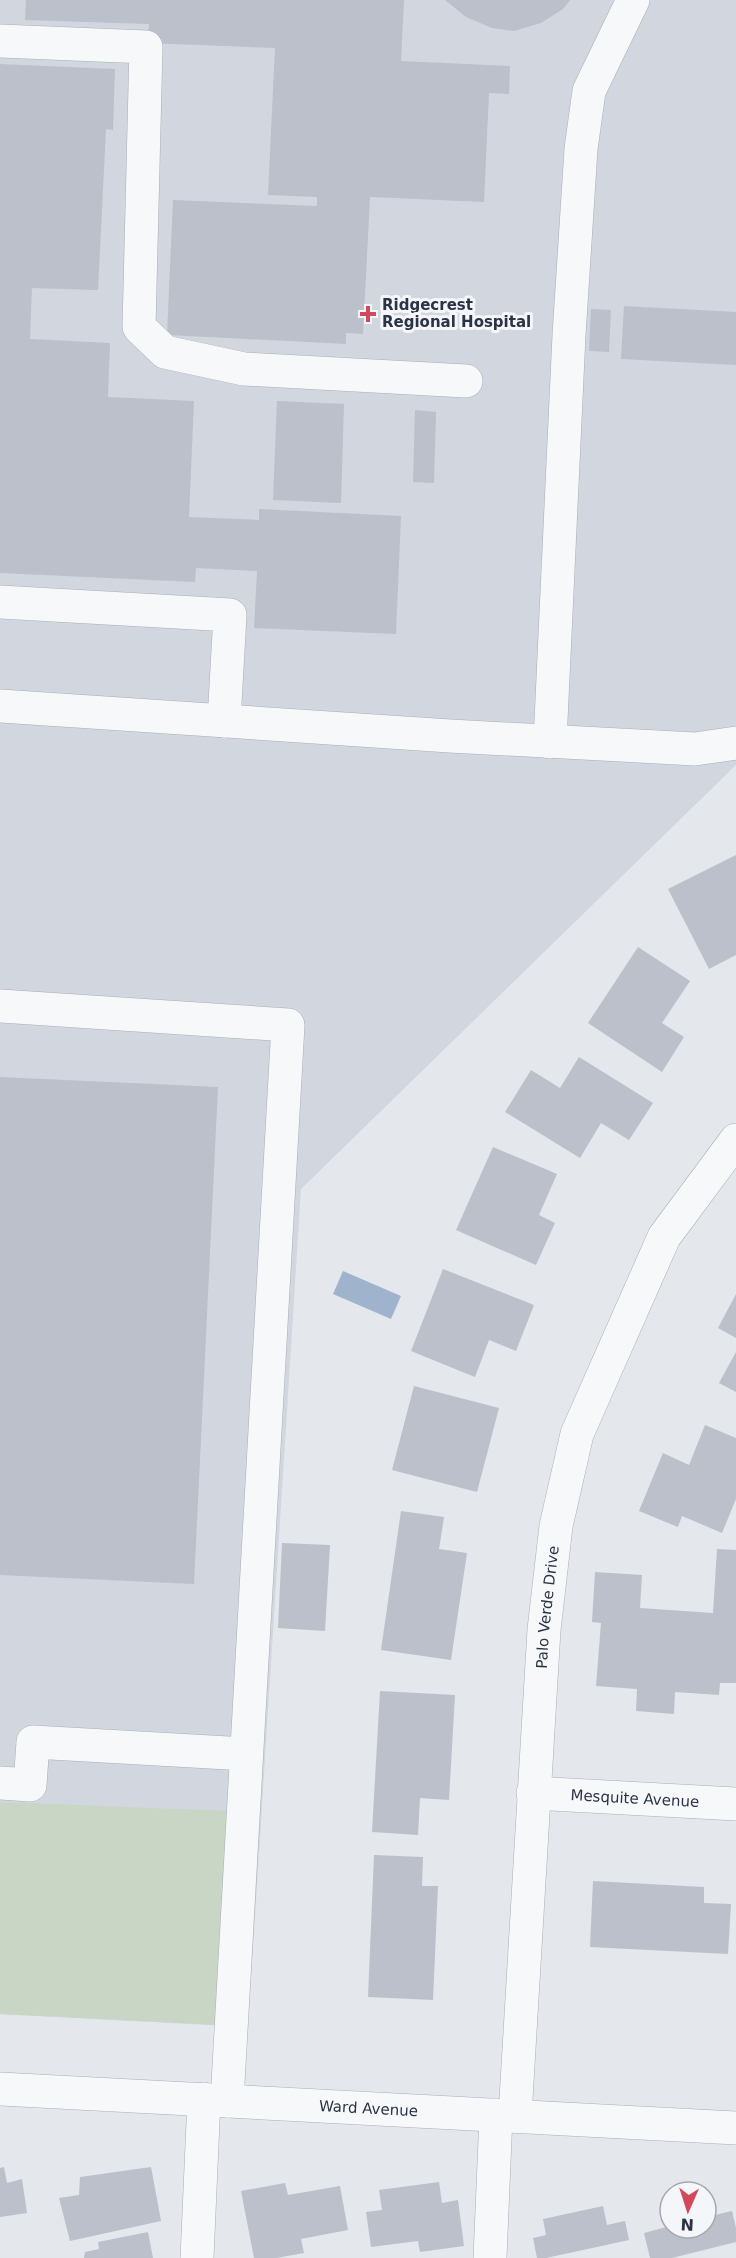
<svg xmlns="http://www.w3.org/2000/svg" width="736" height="2258" font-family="'DejaVu Sans',sans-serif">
<rect width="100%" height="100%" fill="#e4e7ec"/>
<!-- built -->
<polygon fill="#d2d6de" points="0,0 736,0 736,765 301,1189 248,2027 0,2014"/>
<!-- green -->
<polygon fill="#c9d6c5" points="0,1802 230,1811 218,2025 0,2014"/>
<!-- water -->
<polygon fill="#9fb4cc" points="343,1271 401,1296 391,1319 333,1294"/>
<!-- building -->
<g fill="#bbc0ca">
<polygon points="26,0 404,0 401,61 510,66 509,94 489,93 484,202 370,197 363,334 346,333 346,344 167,335 173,200 317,206 317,197 268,195 275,48 148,43 149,24 25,20"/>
<polygon points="445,0 570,0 563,9 541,23 514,31 492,28 466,17"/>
<polygon points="0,64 115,69 113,130 106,129 98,290 32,288 30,339 110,343 108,397 194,401 189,517 259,520 259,509 401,516 396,634 254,628 257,571 196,568 195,582 0,573"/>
<polygon points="624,306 736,312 736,365 621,359"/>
<polygon points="591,309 611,310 609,352 589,351"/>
<polygon points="277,401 344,404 341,503 273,500"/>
<polygon points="415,410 436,412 434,483 413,482"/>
<polygon points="736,855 736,955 709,969 668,889"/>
<polygon points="638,947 690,981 662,1023 684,1037 662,1072 588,1023"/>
<polygon points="579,1057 653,1103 629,1140 601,1123 580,1158 505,1112 531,1070 560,1088"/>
<polygon points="0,1077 218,1087 194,1584 0,1575"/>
<polygon points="493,1147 557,1174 539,1215 555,1223 536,1265 456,1230"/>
<polygon points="443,1269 534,1305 516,1351 489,1340 475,1377 411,1351"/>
<polygon points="736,1294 736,1338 718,1328"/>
<polygon points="736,1352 736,1392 719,1383"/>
<polygon points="414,1386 499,1408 477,1492 392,1470"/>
<polygon points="705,1425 736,1438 736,1499 722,1533 682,1516 678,1527 639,1511 663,1453 689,1465"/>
<polygon points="401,1511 444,1517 439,1549 467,1553 451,1660 381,1650"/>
<polygon points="282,1543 330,1545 325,1631 278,1628"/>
<polygon points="717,1549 736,1550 736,1683 720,1683 719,1695 675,1692 674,1714 636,1711 637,1689 596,1686 601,1623 592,1622 595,1572 642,1575 640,1608 713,1613"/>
<polygon points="380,1691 455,1695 449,1800 420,1798 418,1835 372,1832"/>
<polygon points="374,1855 423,1857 422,1886 438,1886 433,2000 368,1997"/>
<polygon points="593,1881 704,1887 704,1903 731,1904 728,1954 590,1947"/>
<polygon points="4,2167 7,2183 22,2179 27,2213 0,2217 0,2168"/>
<polygon points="151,2167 161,2221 70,2241 59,2198 79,2195 80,2177"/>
<polygon points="439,2182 442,2203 458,2200 464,2246 420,2252 418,2241 371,2247 366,2212 382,2210 379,2190"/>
<polygon points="285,2183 288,2195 340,2186 348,2230 301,2239 304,2253 276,2258 254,2258 241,2191"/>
<polygon points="603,2206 607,2225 625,2221 629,2240 546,2258 537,2258 533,2238 546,2235 543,2219"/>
<polygon points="732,2211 736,2228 736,2242 672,2258 650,2258 644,2233 670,2226 706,2228 706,2217"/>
<polygon points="148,2232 153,2258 84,2258 85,2252 99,2249 98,2242"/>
</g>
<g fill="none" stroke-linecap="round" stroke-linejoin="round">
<!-- minor casing -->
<g stroke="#a9aeb7" stroke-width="34">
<g id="minor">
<polyline points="0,41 146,47 139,327 165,352 244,369 466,381"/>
<polyline points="0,602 230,615 224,721"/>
<polyline points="0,706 450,736 695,749 736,743"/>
<polyline points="550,742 569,335 581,149 589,91 633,0"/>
<polyline points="0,1006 288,1025 227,2101"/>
<polyline points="0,1783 30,1785 33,1742 246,1754"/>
<path id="s1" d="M533,1793L736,1804"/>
<path id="s2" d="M0,2089L736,2128"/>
<path id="s3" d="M515,2116L544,1630L556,1526L577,1434L664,1237L736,1140"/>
<polyline points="197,2258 204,2099"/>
<polyline points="490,2258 496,2115"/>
</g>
</g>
<!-- minor -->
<use href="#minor" stroke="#f7f8fa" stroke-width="33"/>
</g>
<!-- markers -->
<path fill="#d1495b" stroke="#f4f6f9" stroke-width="2" d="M365 305h6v6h6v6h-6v6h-6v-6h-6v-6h6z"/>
<g text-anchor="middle" stroke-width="6" stroke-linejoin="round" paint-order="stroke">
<!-- poi labels -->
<g font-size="15" font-weight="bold" fill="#2b3445" stroke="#f4f6f9" text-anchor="start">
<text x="382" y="310">Ridgecrest<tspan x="382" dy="17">Regional Hospital</tspan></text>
</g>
<!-- street labels -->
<g font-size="15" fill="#2b3445" stroke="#f4f6f9">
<text dy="5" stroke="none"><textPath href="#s3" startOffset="510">Palo Verde Drive</textPath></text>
<text dy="5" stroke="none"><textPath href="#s1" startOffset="102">Mesquite Avenue</textPath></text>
<text dy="5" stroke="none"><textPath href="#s2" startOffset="369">Ward Avenue</textPath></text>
</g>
</g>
<!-- north arrow -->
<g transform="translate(688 2210) rotate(183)"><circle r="28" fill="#f4f6f9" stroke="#a4a8b1" stroke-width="1.5"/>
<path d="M0-4.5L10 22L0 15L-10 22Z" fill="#d1495b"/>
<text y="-9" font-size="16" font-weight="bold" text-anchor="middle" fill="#2b3445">N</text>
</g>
</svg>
